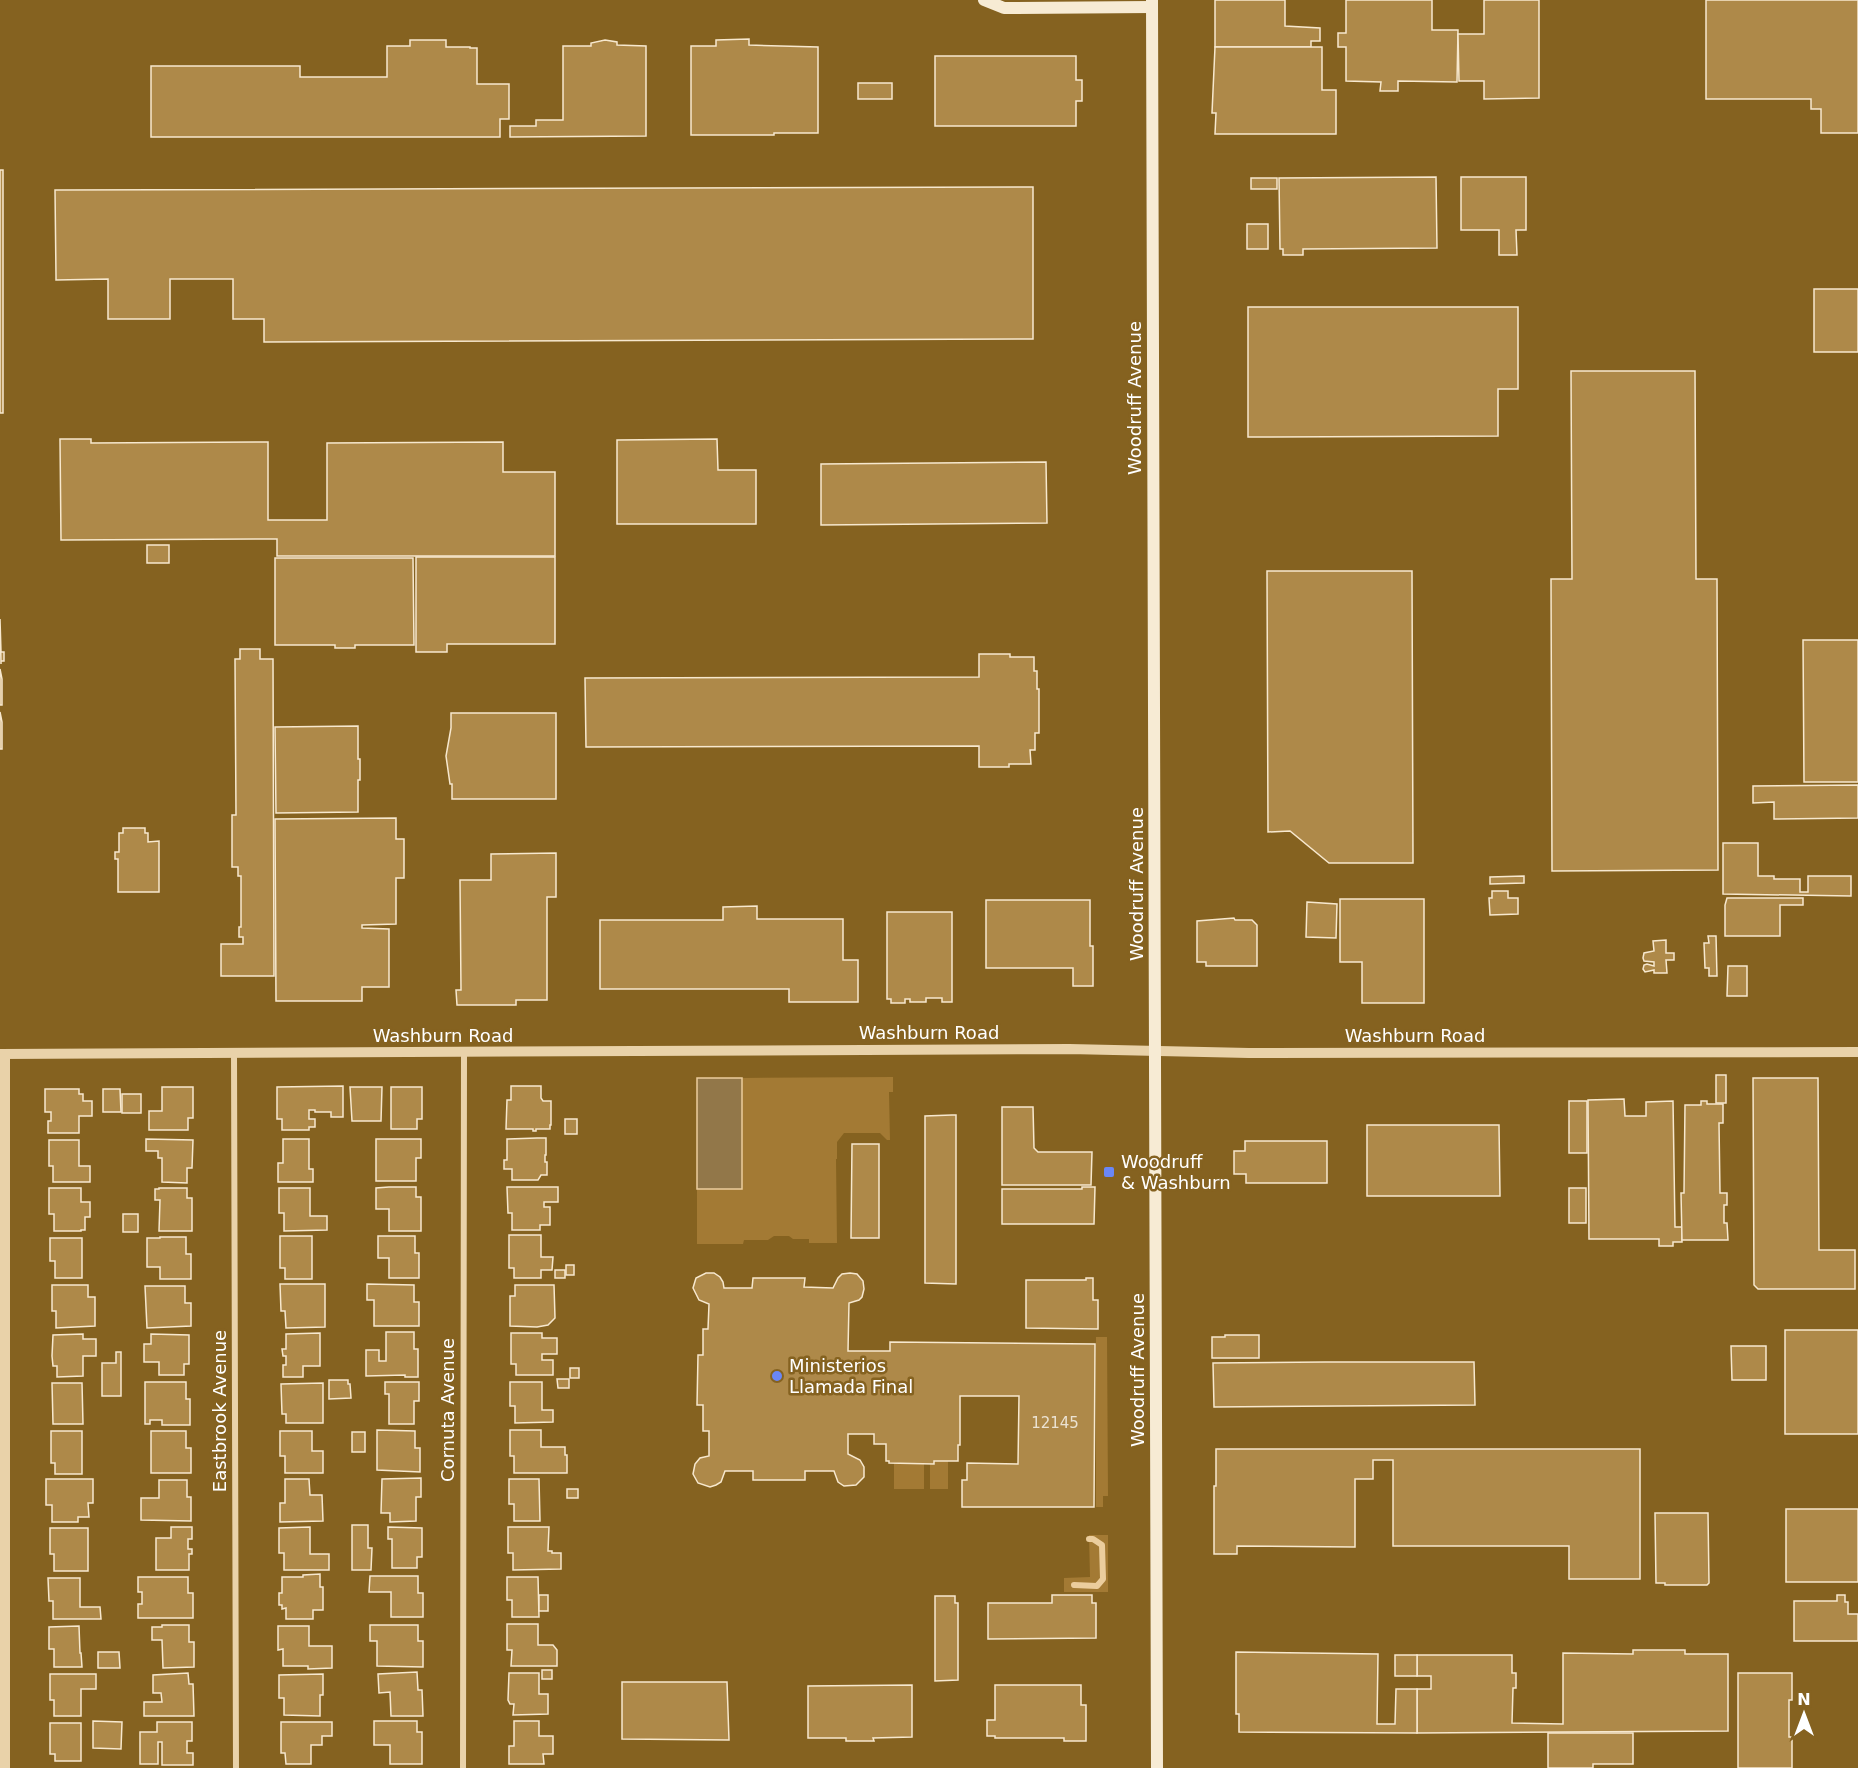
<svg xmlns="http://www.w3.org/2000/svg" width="1858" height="1768" font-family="'DejaVu Sans',sans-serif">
<rect width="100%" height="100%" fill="#856220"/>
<!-- green -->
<g fill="#a37a34">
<polygon points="893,1077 893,1092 889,1092 890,1140 887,1140 880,1133 844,1133 837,1142 837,1159 836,1159 837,1243 809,1243 809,1239 793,1239 789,1236 774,1236 768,1240 744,1240 743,1244 697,1244 697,1189 742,1188 742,1078"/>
<polygon points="1096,1337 1107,1337 1108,1496 1103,1496 1103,1507 1096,1507"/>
<polygon points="934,1461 948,1461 948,1489 930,1489 930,1464 934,1464"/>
<polygon points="894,1463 924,1464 924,1489 894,1489"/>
<polygon points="1089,1535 1108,1535 1108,1592 1064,1592 1064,1578 1090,1577"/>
</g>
<!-- water -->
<rect fill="#927749" stroke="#ebcd9d" stroke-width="1.5" x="697" y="1078" width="45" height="111"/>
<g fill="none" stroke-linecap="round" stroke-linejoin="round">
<!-- stream -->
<polyline stroke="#ebcd9d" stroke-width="6" points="1074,1585 1097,1586 1103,1579 1102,1545 1093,1539 1089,1539"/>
</g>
<!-- building -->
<g fill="#ae8949" stroke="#f7e8ce" stroke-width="1.5">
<polygon points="1215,0 1285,0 1285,26 1320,28 1320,41 1311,41 1311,47 1215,47"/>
<polygon points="1346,0 1432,0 1432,30 1458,30 1457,82 1398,81 1398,91 1380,91 1381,82 1346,81 1346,47 1338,47 1338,33 1346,33"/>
<polygon points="1484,0 1539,0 1539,98 1484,99 1484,81 1459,81 1458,34 1484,34"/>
<polygon points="1706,0 1858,0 1858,133 1821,133 1821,109 1811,109 1811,99 1706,99"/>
<polygon points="749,39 749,45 818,47 818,133 774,133 774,135 691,135 691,46 716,46 716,40"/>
<polygon points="410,40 446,40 446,47 470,47 470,48 477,48 477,84 509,84 509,119 500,119 500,137 151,137 151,66 300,66 300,77 387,77 387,46 410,46"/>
<polygon points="605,40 617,42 617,45 646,46 646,136 510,137 510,126 536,126 536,120 563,120 563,46 591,46 591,43"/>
<polygon points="1215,47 1322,47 1322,90 1336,90 1336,134 1215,134 1216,113 1212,113"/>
<polygon points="935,56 1076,56 1076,80 1082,80 1082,101 1076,101 1076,126 935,126"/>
<rect x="858" y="83" width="34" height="16"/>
<rect x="0" y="170" width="3" height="243"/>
<polygon points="1436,177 1437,248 1303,249 1303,255 1283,255 1283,249 1280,249 1279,178"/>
<polygon points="1461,177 1526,177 1526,230 1516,230 1517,255 1499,255 1499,230 1461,230"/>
<rect x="1251" y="178" width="26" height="11"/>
<polygon points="1033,187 1033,339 264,342 264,319 233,319 233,279 170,279 170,319 108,319 108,279 56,280 56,276 55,190"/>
<rect x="1247" y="224" width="21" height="25"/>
<rect x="1814" y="289" width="44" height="63"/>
<polygon points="1248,307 1518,307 1518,389 1498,389 1498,436 1248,437"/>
<polygon points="1571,371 1695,371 1696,579 1717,579 1718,870 1552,871 1551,579 1572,579"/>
<polygon points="60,439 91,439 91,443 268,442 268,520 327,520 327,443 503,442 503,472 555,472 555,556 277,556 277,539 61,540"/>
<polygon points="717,439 718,470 756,470 756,524 617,524 617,440"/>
<polygon points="1046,462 1047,523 821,525 821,464"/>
<rect x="147" y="545" width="22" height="18"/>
<polygon points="416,557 555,557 555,644 447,644 447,652 416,652"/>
<polygon points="275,558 413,558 414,645 355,645 355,648 335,648 335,645 275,645"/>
<polygon points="1267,571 1412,571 1413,863 1329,863 1290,831 1268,832"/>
<polygon points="0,619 1,652 4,652 4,661 1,661 1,664"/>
<polygon points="1803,640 1858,640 1858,782 1804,782"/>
<polygon points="240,649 260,649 260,659 273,659 274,976 221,976 221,944 243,944 243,937 239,937 239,927 241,927 241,876 238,876 238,867 232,867 232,815 236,815 235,659 240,659"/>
<polygon points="979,654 1010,654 1010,657 1034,657 1034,671 1037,671 1037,689 1039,689 1039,733 1035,733 1035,750 1030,750 1031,764 1009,764 1009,767 979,767 979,746 586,747 585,678 979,677"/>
<polygon points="0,669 2,679 2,705 0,705"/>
<polygon points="0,712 2,722 2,749 0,749"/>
<polygon points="451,713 556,713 556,799 452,799 452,784 450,784 446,756 451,728"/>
<polygon points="358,726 358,759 360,759 360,780 358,780 358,812 276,813 275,727"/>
<polygon points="1858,785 1858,818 1774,819 1774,802 1753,803 1753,786"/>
<polygon points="396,818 396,839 404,839 404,878 396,878 396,924 362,925 362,928 389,929 389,987 362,987 362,1001 276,1001 275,819"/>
<polygon points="123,828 145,828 145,833 148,833 148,842 159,841 159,892 118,892 118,859 115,859 115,852 119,852 119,833 123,833"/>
<polygon points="1723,843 1758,843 1758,876 1774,876 1774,879 1800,879 1800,892 1808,892 1808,876 1851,876 1851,896 1723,894"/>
<polygon points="556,853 556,897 547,897 547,1000 516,1000 516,1005 457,1005 456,990 461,990 460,880 491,880 491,854"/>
<polygon points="1524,876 1524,883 1490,884 1490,877"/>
<polygon points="1492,891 1508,891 1508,898 1518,898 1518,914 1490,915 1489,898 1492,898"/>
<polygon points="1727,898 1803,898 1803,905 1780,905 1780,936 1725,936 1725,905"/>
<polygon points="1340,899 1424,899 1424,1003 1362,1003 1362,962 1340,962"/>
<polygon points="986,900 1090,900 1090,946 1093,946 1093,986 1073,986 1073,968 986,968"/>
<polygon points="1307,902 1337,904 1336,938 1306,937"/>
<polygon points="757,906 757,919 843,919 843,960 858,960 858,1002 789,1002 789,989 600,989 600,920 723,920 723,907"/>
<polygon points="887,912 952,912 952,1002 942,1002 942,998 926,998 926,1002 910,1002 910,999 905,999 905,1003 891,1003 891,999 887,999"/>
<polygon points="1234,918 1235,920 1252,920 1257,925 1257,966 1206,966 1206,962 1197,962 1197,921"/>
<polygon points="1708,936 1716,936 1717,976 1709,976 1709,968 1705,968 1704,943 1709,943"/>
<polygon points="1666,940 1666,953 1674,953 1674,960 1666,960 1667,973 1654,973 1654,970 1645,972 1643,969 1644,965 1647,964 1654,966 1654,962 1644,961 1643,958 1644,953 1654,951 1653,941"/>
<polygon points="1728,966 1747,966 1747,996 1727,996"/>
<rect x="1716" y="1075" width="10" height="28"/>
<polygon points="1753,1078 1818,1078 1819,1250 1855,1250 1855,1289 1758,1289 1754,1285"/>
<polygon points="343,1086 343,1117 331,1117 331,1112 315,1112 315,1110 309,1110 309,1119 315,1119 315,1127 309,1127 309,1130 282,1130 282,1119 277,1119 277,1087"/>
<polygon points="511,1086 541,1086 541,1098 543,1101 551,1101 551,1125 550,1125 550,1129 536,1129 536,1131 533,1131 533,1129 506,1129 507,1100 511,1100"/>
<polygon points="162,1087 193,1087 193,1118 188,1118 188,1130 149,1130 149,1111 162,1111"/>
<polygon points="350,1087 382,1087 381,1121 352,1121"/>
<polygon points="391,1087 422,1087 422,1119 417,1119 417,1129 391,1129"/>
<polygon points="45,1089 79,1089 79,1094 83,1094 83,1101 92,1101 92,1116 79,1116 79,1133 48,1133 48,1121 51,1121 51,1112 45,1112"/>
<polygon points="103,1089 120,1089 121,1112 103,1112"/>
<rect x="122" y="1094" width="19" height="19"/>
<polygon points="1624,1099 1625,1116 1646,1116 1646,1102 1673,1101 1675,1227 1682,1227 1682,1242 1673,1242 1673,1246 1659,1246 1659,1239 1589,1239 1588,1100"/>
<rect x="1569" y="1101" width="18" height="52"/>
<polygon points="1701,1101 1707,1101 1707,1104 1723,1104 1723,1123 1719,1123 1720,1193 1727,1193 1727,1205 1724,1205 1724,1223 1727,1223 1728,1240 1682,1240 1681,1193 1684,1193 1685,1105 1701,1105"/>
<polygon points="1002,1107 1033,1107 1034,1148 1038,1152 1092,1152 1091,1185 1002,1185"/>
<polygon points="952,1115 956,1115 956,1284 925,1283 925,1116"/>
<rect x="565" y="1119" width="12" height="15"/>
<polygon points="1367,1125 1499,1125 1500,1196 1367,1196"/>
<polygon points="537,1138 546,1138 546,1155 545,1155 545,1162 547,1162 547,1175 541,1175 538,1180 512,1180 512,1169 504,1169 504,1160 507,1160 507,1139"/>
<polygon points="146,1139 193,1140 192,1168 187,1168 187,1183 162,1182 162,1158 158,1158 158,1151 146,1151"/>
<polygon points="283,1139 309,1139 309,1169 313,1169 313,1182 278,1182 278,1163 283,1163"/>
<polygon points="376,1139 421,1139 421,1158 416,1158 416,1181 376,1181"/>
<polygon points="49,1140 79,1140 79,1166 90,1166 90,1182 53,1182 53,1166 49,1166"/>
<polygon points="1245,1141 1327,1141 1327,1183 1246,1183 1246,1174 1234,1174 1234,1151 1245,1151"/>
<polygon points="852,1144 879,1144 879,1238 851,1238"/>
<polygon points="389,1187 416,1187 416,1197 421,1197 421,1231 389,1231 389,1209 376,1209 376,1188"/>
<polygon points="507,1187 558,1187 558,1202 544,1202 544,1207 550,1207 550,1225 540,1225 540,1230 512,1230 512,1213 508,1213"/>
<polygon points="1082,1187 1095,1187 1094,1224 1002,1224 1002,1189 1082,1189"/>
<polygon points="49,1188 81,1188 81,1202 90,1202 90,1217 85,1217 85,1230 81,1230 81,1231 54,1231 54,1214 49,1214"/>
<polygon points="159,1188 187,1188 187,1198 192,1198 192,1231 159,1231 160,1200 155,1200 155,1189 159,1189"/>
<polygon points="279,1188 310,1188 310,1216 327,1216 327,1230 284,1231 284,1213 279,1213"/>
<rect x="1569" y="1188" width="17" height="35"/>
<rect x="123" y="1214" width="15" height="18"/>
<polygon points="509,1235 541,1235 541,1257 553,1257 552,1270 541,1270 541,1278 514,1278 514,1268 509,1268"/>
<polygon points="280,1236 312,1236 312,1279 285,1279 285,1268 280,1268"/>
<polygon points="378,1236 415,1236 415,1253 419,1253 419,1278 389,1278 389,1258 378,1258"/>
<polygon points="160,1237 186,1237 186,1254 191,1254 191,1279 160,1279 160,1267 147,1267 147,1238 160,1238"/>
<polygon points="50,1238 82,1238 82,1278 55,1278 55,1261 50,1261"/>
<rect x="566" y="1265" width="8" height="10"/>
<rect x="555" y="1270" width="10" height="8"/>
<polygon points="706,1273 714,1273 720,1277 723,1282 724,1288 752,1288 753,1278 805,1278 804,1287 833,1288 838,1278 842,1274 850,1273 857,1274 863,1281 864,1289 862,1297 859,1300 849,1303 848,1351 890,1351 890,1342 1095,1344 1094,1507 962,1507 962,1480 967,1480 967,1463 1018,1464 1019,1396 960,1396 960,1445 958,1445 958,1461 934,1461 934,1464 889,1463 889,1461 886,1461 886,1444 874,1444 874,1434 848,1434 848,1454 860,1460 864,1467 864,1477 856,1485 844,1486 838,1482 834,1471 805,1471 805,1480 753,1480 753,1471 725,1471 721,1482 716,1485 710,1487 698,1483 693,1474 695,1464 700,1458 709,1456 709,1431 703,1431 703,1405 697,1405 698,1355 703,1355 703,1329 708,1329 709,1304 699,1300 693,1288 696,1278"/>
<polygon points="1086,1278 1093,1278 1093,1300 1098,1300 1098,1329 1026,1328 1026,1280 1086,1280"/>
<polygon points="280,1284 325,1284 325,1327 286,1328 285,1311 281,1311"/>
<polygon points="367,1284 414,1285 414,1302 419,1302 419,1326 374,1326 374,1300 367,1300"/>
<polygon points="52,1285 88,1285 88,1297 95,1297 95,1326 56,1328 56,1311 52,1311"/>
<polygon points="515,1285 554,1285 555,1318 548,1325 537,1327 510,1326 510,1296 515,1296"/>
<polygon points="145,1286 185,1286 185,1303 191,1303 191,1326 147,1328"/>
<rect x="1785" y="1330" width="73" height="104"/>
<polygon points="386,1332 414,1332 414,1349 418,1349 418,1377 405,1377 405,1375 366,1376 366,1350 379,1350 379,1361 386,1361"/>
<polygon points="320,1333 320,1366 303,1366 303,1377 283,1377 283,1365 286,1365 286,1356 283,1356 282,1349 286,1349 286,1334"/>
<polygon points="511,1333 542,1333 542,1338 557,1338 557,1354 542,1354 542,1360 553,1360 553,1375 516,1375 516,1364 511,1364"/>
<polygon points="83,1334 83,1339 96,1339 96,1356 83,1356 83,1376 57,1377 57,1366 53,1366 52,1356 53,1335"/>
<polygon points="151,1334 189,1335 189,1364 184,1364 184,1375 159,1375 159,1362 144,1362 144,1344 151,1344"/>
<polygon points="1225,1335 1259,1335 1259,1358 1212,1358 1212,1337 1225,1337"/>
<polygon points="1731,1346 1766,1346 1766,1380 1732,1380"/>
<polygon points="116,1352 121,1352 121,1396 102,1396 102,1363 116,1363"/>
<polygon points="1325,1362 1474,1362 1475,1405 1214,1407 1213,1363"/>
<rect x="570" y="1368" width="9" height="10"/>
<polygon points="557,1379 569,1379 569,1388 558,1388"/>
<polygon points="329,1380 348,1380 348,1384 350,1384 351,1398 329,1399"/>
<polygon points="145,1382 186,1382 186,1399 190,1399 190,1425 162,1425 162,1420 150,1420 150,1424 145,1424"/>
<polygon points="385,1382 419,1382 419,1401 414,1401 414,1424 389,1424 389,1394 385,1394"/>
<polygon points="510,1382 542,1382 542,1410 553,1410 553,1422 515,1423 515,1406 510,1406"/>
<polygon points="52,1383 82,1383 83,1424 53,1424"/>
<polygon points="323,1383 323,1423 286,1423 286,1414 282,1414 281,1384"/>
<polygon points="377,1430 415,1431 415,1448 420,1448 420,1472 377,1470"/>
<polygon points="510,1430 541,1430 541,1447 565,1447 565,1455 567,1455 567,1473 514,1473 514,1456 510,1456"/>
<polygon points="51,1431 82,1431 82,1474 55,1474 55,1463 51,1463"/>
<polygon points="151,1431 186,1431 186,1448 191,1448 191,1473 151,1473"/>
<polygon points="280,1431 312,1431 312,1451 323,1451 323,1473 285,1473 285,1456 280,1456"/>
<rect x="352" y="1432" width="13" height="20"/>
<polygon points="1216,1449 1640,1449 1640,1579 1569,1579 1569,1546 1393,1546 1393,1460 1373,1460 1373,1479 1355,1479 1355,1547 1237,1546 1237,1554 1214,1554 1214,1486 1216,1486"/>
<polygon points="421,1478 421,1497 416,1497 416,1521 390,1522 390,1513 381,1513 382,1479"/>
<polygon points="46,1479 93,1479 93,1503 88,1503 89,1517 78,1517 78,1522 52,1522 52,1505 46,1505"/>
<polygon points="285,1479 309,1479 310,1495 322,1495 323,1521 280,1522 280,1503 285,1503"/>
<polygon points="509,1479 539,1479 540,1521 514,1521 514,1504 509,1504"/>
<polygon points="159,1480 187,1480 187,1497 191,1497 191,1521 141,1520 141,1498 159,1498"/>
<rect x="567" y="1489" width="11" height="9"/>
<rect x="1786" y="1509" width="72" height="73"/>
<polygon points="1655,1513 1708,1513 1709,1583 1707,1585 1665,1585 1665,1583 1656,1583"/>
<polygon points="352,1525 368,1525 368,1548 372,1548 371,1570 352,1570"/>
<polygon points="171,1527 192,1527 192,1539 188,1539 188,1549 192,1549 192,1554 189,1554 189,1570 156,1570 156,1538 171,1538"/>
<polygon points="310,1527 310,1554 329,1554 329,1570 284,1570 284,1553 279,1553 279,1528"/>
<polygon points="388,1527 422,1528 422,1557 417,1557 417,1568 392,1568 392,1539 388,1539"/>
<polygon points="508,1527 549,1527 548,1551 552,1551 552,1553 561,1553 561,1569 513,1570 513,1553 508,1553"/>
<polygon points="50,1528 88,1528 88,1571 54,1571 54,1554 50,1554"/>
<polygon points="320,1574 320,1587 323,1587 323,1610 313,1610 313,1619 286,1619 286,1608 282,1609 282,1605 279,1605 279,1593 282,1593 282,1577 303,1577 303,1575"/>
<polygon points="370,1576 418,1576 418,1593 423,1593 423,1617 391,1617 391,1592 369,1592"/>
<polygon points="138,1577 188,1577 188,1593 193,1593 193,1618 138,1618 138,1604 142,1604 142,1592 138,1592"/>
<polygon points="507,1577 538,1577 539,1617 512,1617 512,1600 507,1600"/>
<polygon points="48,1578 80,1578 80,1607 100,1607 101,1619 53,1619 53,1601 49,1601"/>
<rect x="539" y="1595" width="9" height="16"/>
<polygon points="1052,1595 1092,1595 1092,1603 1096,1603 1096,1638 988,1639 988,1603 1052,1603"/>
<polygon points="1837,1595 1845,1595 1845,1602 1848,1602 1848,1614 1858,1614 1858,1641 1794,1641 1794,1601 1837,1601"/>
<polygon points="935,1596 955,1596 955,1603 958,1603 958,1680 935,1681"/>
<polygon points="507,1624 538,1624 538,1645 553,1645 557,1650 557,1666 511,1666 512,1650 507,1650"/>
<polygon points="162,1625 189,1625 189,1642 194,1642 194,1667 163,1668 162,1640 152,1640 152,1627 162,1627"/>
<polygon points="370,1625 418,1625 418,1641 423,1641 423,1667 377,1666 377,1641 370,1641"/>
<polygon points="79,1626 80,1653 81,1653 82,1667 54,1667 54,1649 49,1649 49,1627"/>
<polygon points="278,1626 309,1626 309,1646 332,1646 332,1668 308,1669 308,1666 283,1666 283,1649 278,1650"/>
<polygon points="1633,1650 1685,1650 1685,1654 1728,1654 1728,1731 1417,1733 1417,1689 1431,1689 1431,1676 1417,1676 1417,1655 1512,1655 1512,1673 1516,1673 1516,1688 1513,1688 1512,1723 1563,1724 1563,1653 1633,1654"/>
<polygon points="98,1652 119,1652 120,1668 98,1668"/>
<polygon points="1236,1652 1378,1654 1377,1724 1395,1724 1396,1689 1417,1689 1417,1733 1239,1732 1239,1714 1236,1714"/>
<rect x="1395" y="1655" width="22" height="21"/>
<rect x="542" y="1670" width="10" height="9"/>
<polygon points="417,1672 418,1690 422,1690 423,1716 391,1716 390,1692 379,1693 378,1674"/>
<polygon points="188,1673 189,1684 193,1684 194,1716 144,1716 144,1702 162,1702 161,1693 153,1693 153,1675"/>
<polygon points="509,1673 539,1673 539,1694 548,1694 548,1714 513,1715 514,1704 510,1704 508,1700"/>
<polygon points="1738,1673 1792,1673 1792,1700 1789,1700 1789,1737 1792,1737 1792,1768 1738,1768"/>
<polygon points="50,1674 96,1674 96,1689 81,1689 81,1716 54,1716 54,1700 50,1700"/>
<polygon points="323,1674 323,1695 320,1695 320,1716 284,1715 284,1698 279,1698 279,1675"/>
<polygon points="622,1682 727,1682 729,1740 622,1739"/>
<polygon points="912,1685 912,1737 873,1738 874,1741 846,1741 846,1738 808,1738 808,1686"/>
<polygon points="995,1685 1081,1685 1081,1705 1086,1705 1086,1741 1064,1741 1064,1738 995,1738 995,1736 987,1736 987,1720 995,1720"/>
<polygon points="93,1721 122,1722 121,1749 93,1748"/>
<polygon points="374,1721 417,1721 417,1732 422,1732 422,1764 390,1764 390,1745 374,1745"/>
<polygon points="514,1721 539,1721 539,1736 553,1736 553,1754 543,1754 544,1764 509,1764 509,1746 514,1746"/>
<polygon points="157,1722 192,1722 192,1741 187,1741 187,1753 193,1753 193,1765 162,1765 162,1742 158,1742 158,1764 140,1764 140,1732 157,1732"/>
<polygon points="281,1722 332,1722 332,1736 322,1736 322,1745 311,1745 311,1764 286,1764 285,1753 281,1753"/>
<polygon points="50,1723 81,1723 81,1761 55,1761 55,1754 50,1754"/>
<polygon points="1548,1733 1633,1733 1633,1764 1593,1764 1593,1768 1548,1768"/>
</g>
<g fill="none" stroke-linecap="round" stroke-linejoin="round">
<!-- minor -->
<g stroke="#e9d2a9" stroke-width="6">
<polyline points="234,1053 236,1768"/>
<polyline points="463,1768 464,1052"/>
</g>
<!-- tertiary -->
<g stroke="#e9d2a9" stroke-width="10">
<polyline points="0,1054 1069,1049 1249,1053 1858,1052"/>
<polyline points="5,1054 5,1768"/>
</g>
<!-- secondary -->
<g stroke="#f7ebd4" stroke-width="12">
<polyline points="984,0 1004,8 1152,7"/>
<polyline points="1152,0 1157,1768"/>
</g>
</g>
<!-- markers -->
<g fill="#6a87f7" stroke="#856220" stroke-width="2">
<rect x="1103" y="1166" width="12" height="12" rx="3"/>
<circle cx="777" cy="1376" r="6"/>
</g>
<g text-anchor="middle" stroke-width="5" stroke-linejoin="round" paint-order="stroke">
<!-- number labels -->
<g font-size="15" fill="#ebe2d2">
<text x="1055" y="1428">12145</text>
</g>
<!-- street labels -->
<g font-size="18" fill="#fff" stroke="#856220">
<text transform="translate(1135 398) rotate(-90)" y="6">Woodruff Avenue</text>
<text transform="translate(1137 884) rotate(-90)" y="6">Woodruff Avenue</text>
<text x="929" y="1039">Washburn Road</text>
<text x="443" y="1042">Washburn Road</text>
<text x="1415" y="1042">Washburn Road</text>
<text transform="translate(1138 1370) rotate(-90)" y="6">Woodruff Avenue</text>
<text transform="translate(448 1410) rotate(-90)" y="6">Cornuta Avenue</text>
<text transform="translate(220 1411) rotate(-90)" y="6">Eastbrook Avenue</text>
</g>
<!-- poi labels -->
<g font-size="18" fill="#fff" stroke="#856220" text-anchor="start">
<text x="1121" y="1168">Woodruff<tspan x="1121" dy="21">&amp; Washburn</tspan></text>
<text x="789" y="1372">Ministerios<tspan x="789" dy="21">Llamada Final</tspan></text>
</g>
</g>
<!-- north arrow -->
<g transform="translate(1804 1714)" stroke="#856220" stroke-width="4.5" paint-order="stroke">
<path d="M0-4.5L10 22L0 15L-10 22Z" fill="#ffffff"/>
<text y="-9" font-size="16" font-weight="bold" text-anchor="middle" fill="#ffffff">N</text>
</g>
</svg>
